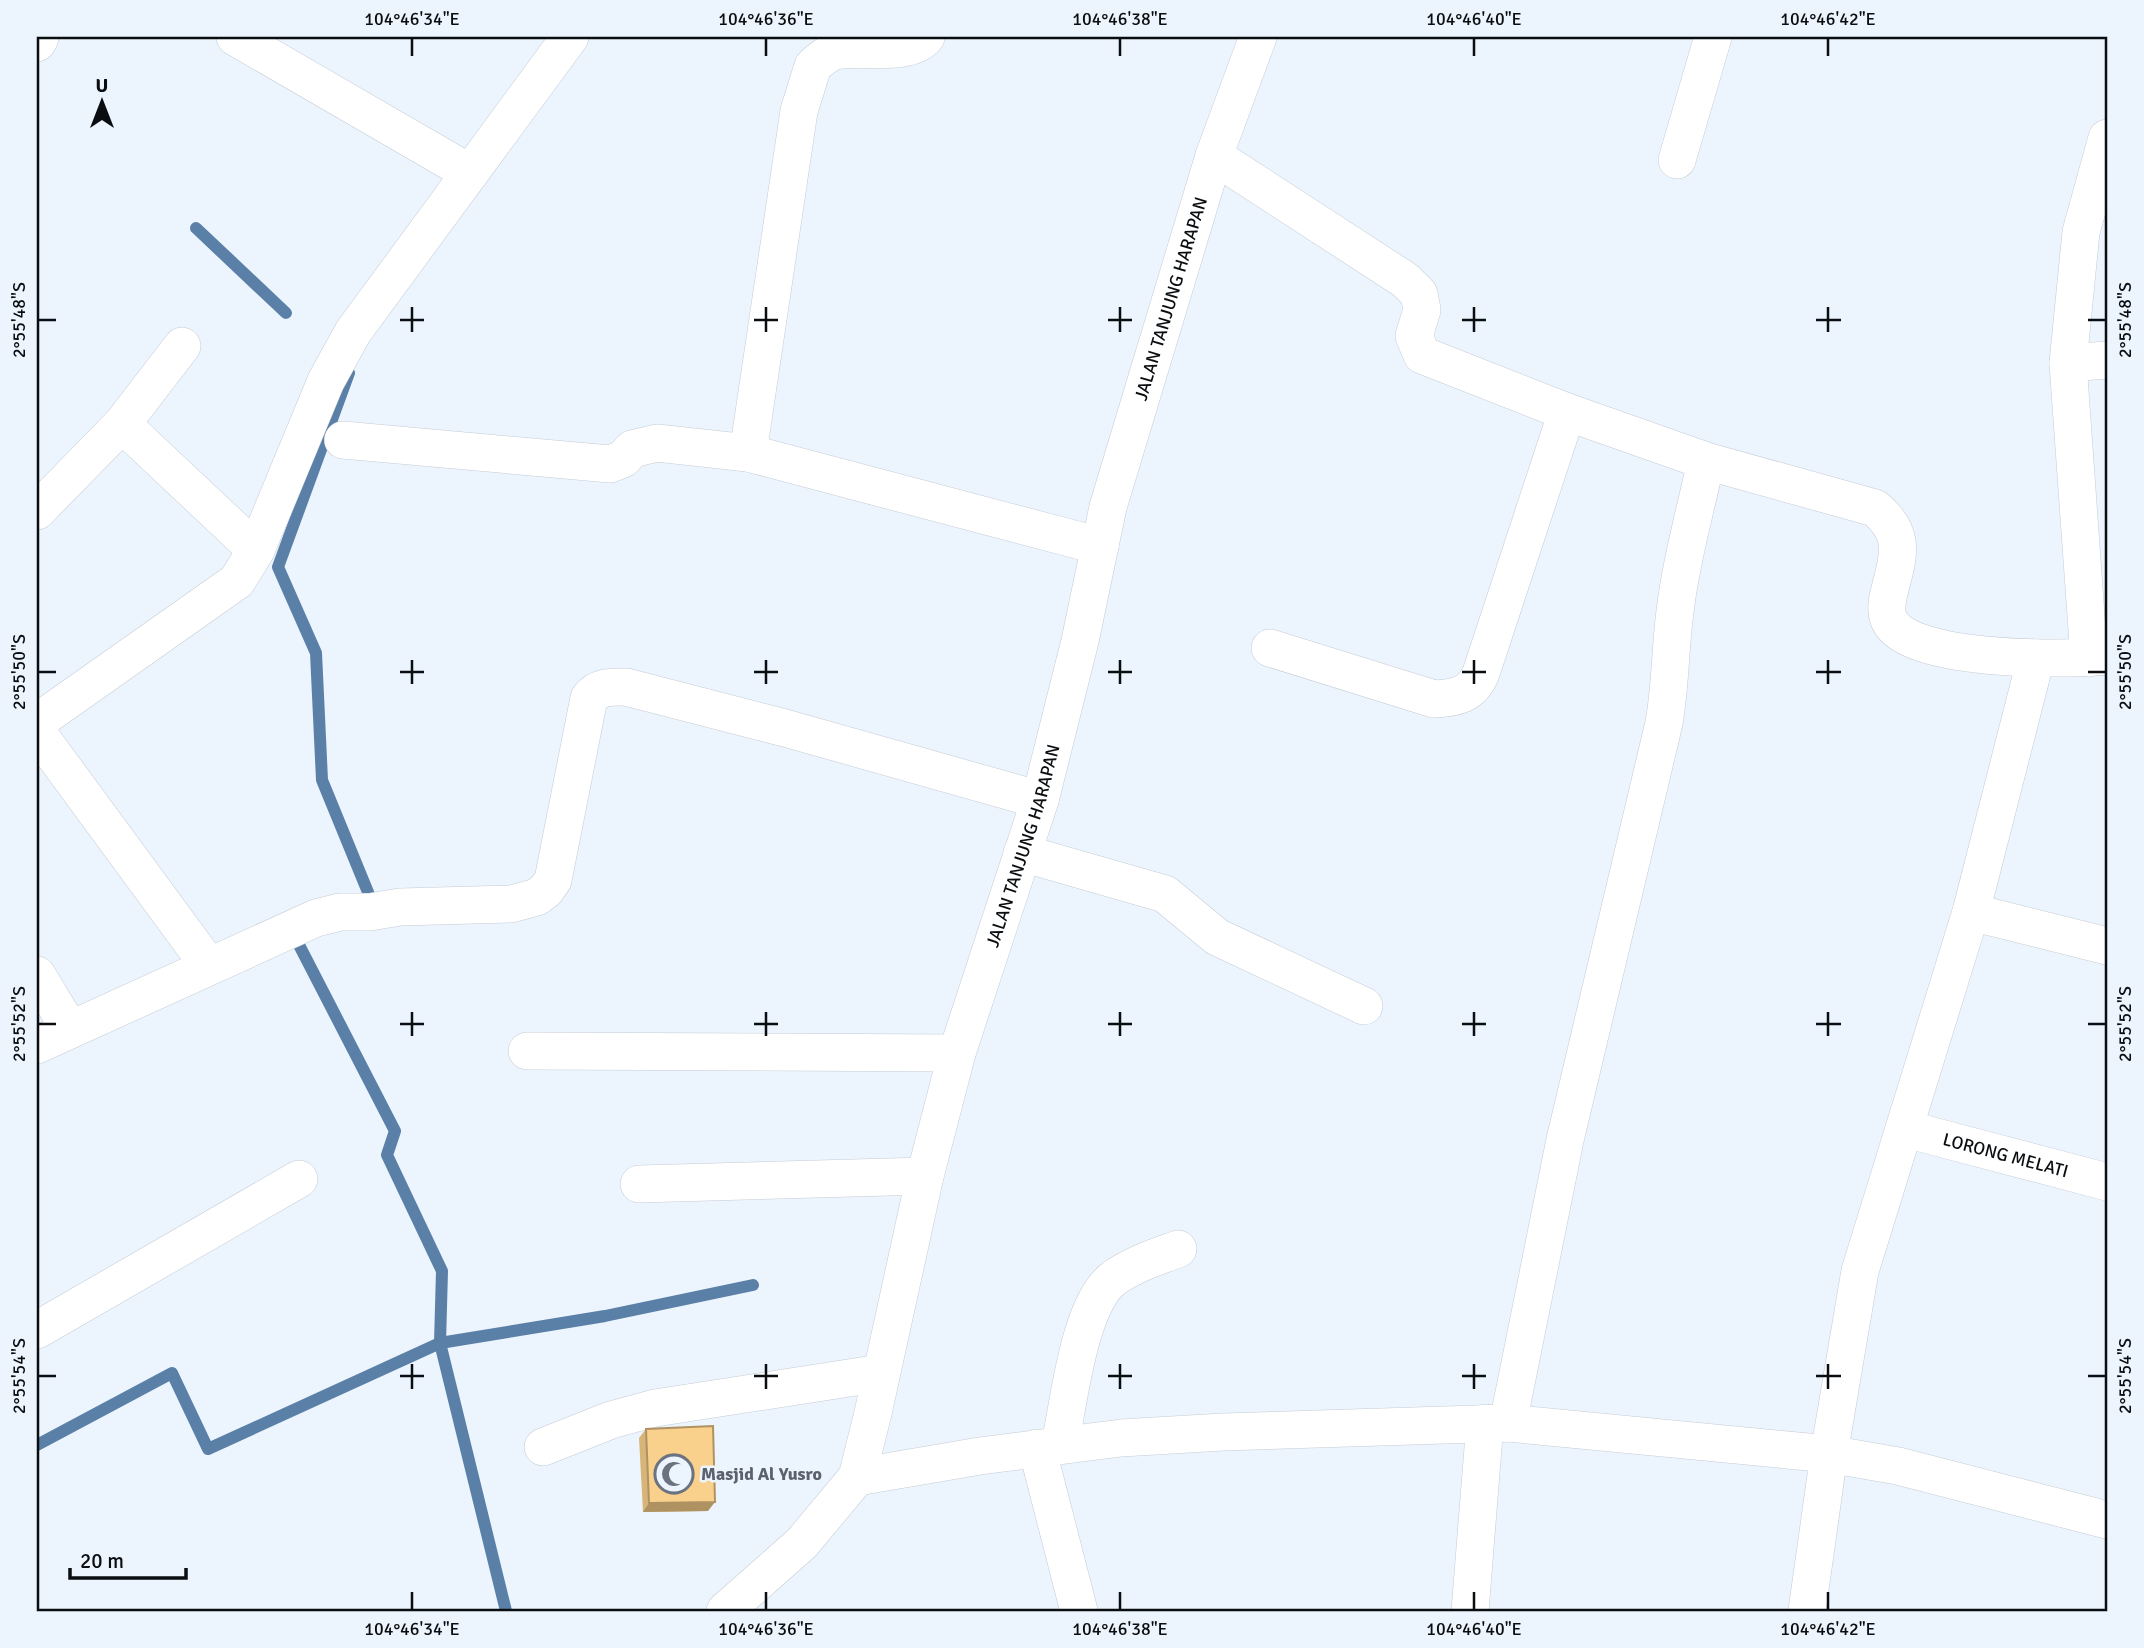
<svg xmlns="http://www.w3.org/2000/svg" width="2144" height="1648" font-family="Signika,sans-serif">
<rect width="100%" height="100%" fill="#ecf4fd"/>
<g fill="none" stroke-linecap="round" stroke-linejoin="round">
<!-- stream -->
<g stroke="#5a80a8" stroke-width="12">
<polyline points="196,228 286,313"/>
<polyline points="349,373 278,567 316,653 322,780 372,902 365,905"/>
<polyline points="306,936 297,941 395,1131 387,1155 442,1271 440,1343 506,1611"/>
<polyline points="37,1445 172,1373 208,1449 440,1343 605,1316 753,1285"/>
</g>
<!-- minor casing -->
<g stroke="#c5ccd5" stroke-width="38">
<g id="minor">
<polyline points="235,37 470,173"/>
<polyline points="37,43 40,38"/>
<path d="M1214,156L1405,280L1419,294L1422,310L1414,336L1422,355L1567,412L1706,461L1875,508C1904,532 1900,552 1891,585C1888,596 1885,607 1888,617C1901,663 2067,660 2107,656"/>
<polyline points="1677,160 1713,37"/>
<polyline points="2068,363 2107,360"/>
<polyline points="122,424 256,550"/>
<polyline points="343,440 610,464 623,459 632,449 657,443 748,453 1100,546"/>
<path d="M748,453L799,111L813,66C820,60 827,53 836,51C859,46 910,57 926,37"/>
<polyline points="37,511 122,424 182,346"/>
<path d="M1270,648L1434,699C1456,698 1472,695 1481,673L1567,412"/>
<polyline points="2089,658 2068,363 2081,232 2107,138"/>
<polyline points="37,722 237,581 256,550 326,381 353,332 570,37"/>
<polyline points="37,732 209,966"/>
<polyline points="1022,853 1165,894 1217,937 1364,1006"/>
<polyline points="1971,912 2107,946"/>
<polyline points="37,975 69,1028"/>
<path d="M37,1045L316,918L340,912H370L400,907L511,904L537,897L546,890L553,880L589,698C599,686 611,687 626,687L785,728L1040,800"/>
<polyline points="527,1051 957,1053"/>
<path id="s1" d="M1906,1129L2107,1182"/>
<polyline points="639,1184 925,1176"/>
<polyline points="37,1330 299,1179"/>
<path d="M1508,1423L1565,1140L1664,723C1671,683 1670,644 1676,604C1682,556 1696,509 1706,461"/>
<path d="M1060,1444C1069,1402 1079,1304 1114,1278C1134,1264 1156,1257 1178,1249"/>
<polyline points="543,1447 611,1420 655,1408 881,1373"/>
<polyline points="1037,1448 1079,1611"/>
<polyline points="857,1477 980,1456 1121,1438 1223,1432 1508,1423 1829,1454 1898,1466 2107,1520"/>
<path id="s2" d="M725,1611L802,1543L857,1477L873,1413L925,1176L957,1053L1040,800L1080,641L1108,507L1214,156L1258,37"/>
<polyline points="1470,1611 1485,1423"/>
<polyline points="1807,1611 1829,1454 1860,1271 1971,912 2036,658"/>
</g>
</g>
<!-- minor -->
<use href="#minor" stroke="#fff" stroke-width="37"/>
</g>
<!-- wall -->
<polygon fill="#d7b478" points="646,1429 708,1511 643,1512 639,1438"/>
<!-- shaded-wall -->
<polygon fill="#af9262" points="715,1502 708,1511 643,1512 649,1503"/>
<!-- building -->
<polygon fill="#fad18c" stroke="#af9262" stroke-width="2" points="713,1426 715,1502 649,1503 646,1429"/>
<!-- ticks -->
<path fill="none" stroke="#0b0e10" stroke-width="2.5" d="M412,38V56M766,38V56M1120,38V56M1474,38V56M1828,38V56M412,307V332M766,307V332M1120,307V332M1474,307V332M1828,307V332M38,320H56M400,320H424M754,320H778M1108,320H1132M1462,320H1486M1816,320H1841M2088,320H2106M412,660V684M766,660V684M1120,660V684M1474,660V684M1828,660V684M38,672H56M400,672H424M754,672H778M1108,672H1132M1462,672H1486M1816,672H1841M2088,672H2106M412,1012V1036M766,1012V1036M1120,1012V1036M1474,1012V1036M1828,1012V1036M38,1024H56M400,1024H424M754,1024H778M1108,1024H1132M1462,1024H1486M1816,1024H1841M2088,1024H2106M412,1364V1389M766,1364V1389M1120,1364V1389M1474,1364V1389M1828,1364V1389M38,1376H56M400,1376H424M754,1376H778M1108,1376H1132M1462,1376H1486M1816,1376H1841M2088,1376H2106M412,1592V1610M766,1592V1610M1120,1592V1610M1474,1592V1610M1828,1592V1610"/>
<!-- icons -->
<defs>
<g id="mosque-ring" transform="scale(2.0125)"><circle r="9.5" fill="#ecf4fd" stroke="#6b7280" stroke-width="1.5"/><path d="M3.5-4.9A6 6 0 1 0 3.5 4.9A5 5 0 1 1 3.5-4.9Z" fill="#6b7280"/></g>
</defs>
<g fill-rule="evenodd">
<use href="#mosque-ring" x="674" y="1474"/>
</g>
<g text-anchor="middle" stroke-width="5" stroke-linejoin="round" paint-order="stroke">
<!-- street labels -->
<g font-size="18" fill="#0b0e10" stroke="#ecf4fd">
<text dy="6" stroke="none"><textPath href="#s2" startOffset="1409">JALAN TANJUNG HARAPAN</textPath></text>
<text dy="6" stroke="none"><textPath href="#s2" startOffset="842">JALAN TANJUNG HARAPAN</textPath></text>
<text dy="6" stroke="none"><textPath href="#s1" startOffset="103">LORONG MELATI</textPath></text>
</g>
<!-- worship labels -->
<g font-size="18" font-weight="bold" fill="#5b616d" stroke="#ecf4fd" text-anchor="start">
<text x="701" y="1480">Masjid Al Yusro</text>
</g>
</g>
<!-- border -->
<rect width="2144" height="1648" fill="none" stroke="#ecf4fd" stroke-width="77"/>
<!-- north arrow -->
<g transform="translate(102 102)" stroke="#ecf4fd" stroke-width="5" paint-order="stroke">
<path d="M0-5L12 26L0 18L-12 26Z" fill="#0b0e10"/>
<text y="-10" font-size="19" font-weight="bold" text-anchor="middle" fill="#0b0e10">U</text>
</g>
<!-- scale -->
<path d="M70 1568v10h116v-10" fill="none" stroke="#0b0e10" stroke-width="3.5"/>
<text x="80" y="1568" font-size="21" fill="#0b0e10" stroke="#ecf4fd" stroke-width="5" paint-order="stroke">20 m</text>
<rect x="38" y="38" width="2068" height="1572" fill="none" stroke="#0b0e10" stroke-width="2.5"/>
<g font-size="18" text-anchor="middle" fill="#0b0e10">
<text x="412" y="25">104°46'34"E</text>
<text x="766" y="25">104°46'36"E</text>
<text x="1120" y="25">104°46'38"E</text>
<text x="1474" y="25">104°46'40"E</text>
<text x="1828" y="25">104°46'42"E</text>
<text transform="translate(19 320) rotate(-90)" y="6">2°55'48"S</text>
<text transform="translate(2125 320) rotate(-90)" y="6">2°55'48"S</text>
<text transform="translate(19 672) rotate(-90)" y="6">2°55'50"S</text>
<text transform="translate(2125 672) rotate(-90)" y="6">2°55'50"S</text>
<text transform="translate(19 1024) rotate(-90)" y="6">2°55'52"S</text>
<text transform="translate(2125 1024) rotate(-90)" y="6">2°55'52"S</text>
<text transform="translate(19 1376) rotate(-90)" y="6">2°55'54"S</text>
<text transform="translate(2125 1376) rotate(-90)" y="6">2°55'54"S</text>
<text x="412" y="1635">104°46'34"E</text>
<text x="766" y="1635">104°46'36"E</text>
<text x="1120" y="1635">104°46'38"E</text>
<text x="1474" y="1635">104°46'40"E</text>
<text x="1828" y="1635">104°46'42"E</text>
</g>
</svg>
